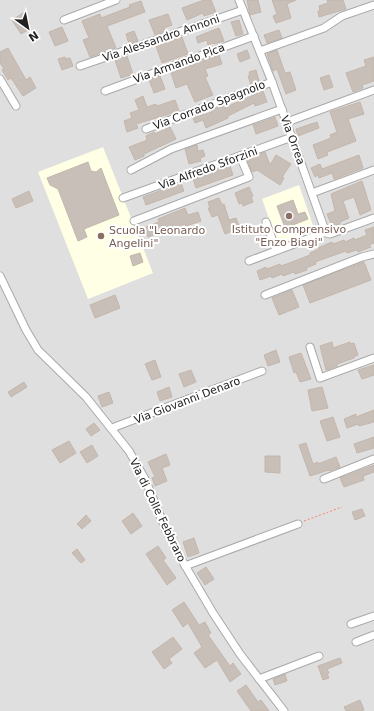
<svg xmlns="http://www.w3.org/2000/svg" width="374" height="711" font-family="'DejaVu Sans',sans-serif">
<rect width="100%" height="100%" fill="#f2efe9"/>
<!-- residential -->
<rect fill="#e0dfdf" x="0" y="0" width="374" height="711"/>
<!-- education -->
<g fill="#ffffe5">
<polygon points="103,147 153,273 88,299 38,172"/>
<polygon points="299,185 316,234 279,247 262,199"/>
</g>
<!-- building -->
<g fill="#c7bfb8" stroke="#c4b6ab">
<polygon points="204,0 211,0 216,12 204,16 203,13 187,20 182,8"/>
<polygon points="247,0 258,0 261,12 250,15"/>
<polygon points="272,0 296,0 287,4 291,18 276,23 273,16 277,14"/>
<polygon points="327,0 343,0 346,9 319,17 318,11 320,11 319,6 328,3"/>
<polygon points="141,1 145,12 107,26 116,48 90,57 83,40 89,38 82,21 100,14 101,18 130,7 129,5"/>
<polygon points="23,13 30,23 25,26 28,30 21,34 12,20"/>
<polygon points="168,14 172,25 164,28 165,31 155,35 149,20"/>
<polygon points="239,20 243,34 236,36 231,22"/>
<polygon points="62,27 68,41 55,46 49,32"/>
<polygon points="219,28 224,41 214,44 213,43 208,45 207,40 198,43 196,37"/>
<polygon points="279,30 282,38 267,43 264,35"/>
<polygon points="134,31 138,41 129,44 126,34"/>
<polygon points="182,37 188,54 162,63 156,46"/>
<polygon points="8,48 26,80 30,77 36,88 23,96 11,78 8,80 2,70 4,69 0,63 0,52"/>
<polygon points="247,50 250,58 240,62 237,54"/>
<polygon points="277,50 285,73 290,72 296,90 286,94 277,69 273,71 267,54"/>
<polygon points="219,55 222,64 205,69 208,76 205,77 213,95 195,102 187,84 176,88 171,73"/>
<polygon points="127,56 133,74 121,78 115,60"/>
<polygon points="65,57 66,59 70,58 73,66 62,70 58,59"/>
<polygon points="374,57 374,81 362,85 363,88 353,92 346,73 366,66 364,60"/>
<polygon points="256,70 259,81 251,85 248,76 250,75 249,72"/>
<polygon points="329,75 333,87 324,90 320,78"/>
<polygon points="160,76 165,89 154,93 149,80"/>
<polygon points="263,91 267,102 255,106 254,103 228,116 228,118 206,128 203,120 195,123 193,118 212,112 211,110 223,106 224,108"/>
<polygon points="143,96 147,107 156,104 157,106 175,100 179,111 136,124 138,128 127,132 124,121 132,118 130,113 139,110 135,100"/>
<polygon points="360,102 364,114 348,119 356,141 327,152 328,155 318,159 313,145 331,138 330,135 337,132 330,112"/>
<polygon points="275,117 278,126 256,134 253,125"/>
<polygon points="317,122 319,128 298,136 296,129"/>
<polygon points="170,127 176,139 144,154 144,156 135,160 129,147 145,141 147,139 146,136 154,132 155,134"/>
<polygon points="197,145 198,151 203,150 205,156 200,158 201,161 189,164 185,149"/>
<polygon points="265,152 270,165 276,155 291,164 282,177 284,178 280,185 257,170 252,172 247,159"/>
<polygon points="359,155 363,168 334,179 332,173 319,178 318,175 315,177 311,168 320,164 322,169"/>
<polygon points="88,162 91,171 96,172 101,168 119,215 84,229 87,237 78,241 58,189 50,185 47,178"/>
<polygon points="230,166 233,175 196,188 193,179"/>
<polygon points="362,181 371,210 360,215 354,197 343,201 349,218 340,222 340,224 332,227 327,214 335,211 331,194"/>
<polygon points="181,183 184,191 146,205 143,197"/>
<polygon points="249,187 253,196 251,197 253,202 243,206 242,203 239,204 235,193"/>
<polygon points="29,191 33,201 16,208 12,199"/>
<polygon points="219,198 222,205 224,204 229,220 236,218 240,228 225,234 218,215 212,217 208,208 210,208 208,202"/>
<polygon points="293,200 298,214 305,212 308,219 285,228 277,206"/>
<polygon points="185,208 188,215 198,212 201,221 186,226 185,224 148,237 144,228 159,222 158,219"/>
<polygon points="374,227 374,243 369,245 371,247 358,252 357,250 347,253 346,251 315,262 316,264 306,268 307,270 295,274 294,272 283,276 282,274 272,278 271,276 260,280 257,271 266,267 267,269 280,264 281,266 292,262 310,255 310,253 319,249 318,248 332,242 333,244 344,240 345,242 354,238 355,240 367,235 365,230"/>
<polygon points="140,253 143,262 133,266 130,256"/>
<polygon points="364,262 371,280 310,303 303,285"/>
<polygon points="292,290 299,307 279,315 272,298"/>
<polygon points="115,295 120,308 95,318 90,305"/>
<polygon points="332,342 333,348 350,342 350,344 354,343 358,355 354,357 354,358 337,364 337,366 326,370 320,346"/>
<polygon points="276,350 280,362 268,366 264,355"/>
<polygon points="301,353 311,379 300,382 296,372 294,373 289,357"/>
<polygon points="155,360 161,377 152,380 145,364"/>
<polygon points="374,365 374,375 362,379 358,370"/>
<polygon points="191,370 196,382 184,387 179,374"/>
<polygon points="24,382 27,387 11,397 8,392"/>
<polygon points="169,387 172,397 160,401 157,392"/>
<polygon points="322,387 328,408 312,411 308,390"/>
<polygon points="109,392 113,403 102,407 98,396"/>
<polygon points="374,410 374,422 359,426 358,424 347,428 344,419 356,414 356,417"/>
<polygon points="333,417 340,437 327,441 320,421"/>
<polygon points="94,423 100,430 91,436 86,429"/>
<polygon points="374,437 374,448 357,453 354,444"/>
<polygon points="69,441 76,453 60,463 52,450"/>
<polygon points="306,443 313,464 318,462 318,464 336,457 340,467 329,471 329,470 310,476 299,445"/>
<polygon points="92,445 98,456 87,463 80,452"/>
<polygon points="166,454 170,465 162,468 167,481 155,486 152,478 155,477 148,462"/>
<polygon points="265,456 280,456 280,473 265,472"/>
<polygon points="374,465 374,472 363,476 364,480 344,487 340,478"/>
<polygon points="362,509 365,516 355,520 352,512"/>
<polygon points="133,513 142,526 131,534 122,521"/>
<polygon points="86,515 91,521 82,529 77,524"/>
<polygon points="194,538 199,553 188,557 183,542"/>
<polygon points="158,546 166,558 163,560 176,578 167,585 146,554"/>
<polygon points="77,549 85,560 81,563 72,553"/>
<polygon points="206,567 214,579 205,585 197,573"/>
<polygon points="184,602 199,625 205,622 211,633 208,635 230,666 233,663 241,674 230,682 217,660 205,668 194,653 202,647 188,623 183,627 172,610"/>
<polygon points="173,637 182,649 169,659 172,663 164,669 152,652"/>
<polygon points="340,658 342,663 327,669 329,673 327,674 329,678 323,680 318,666"/>
<polygon points="285,674 287,681 275,685 273,679"/>
<polygon points="246,685 258,702 261,700 269,711 251,711 237,691"/>
<polygon points="360,700 364,710 360,711 346,711 344,707"/>
</g>
<g fill="none" stroke-linecap="round" stroke-linejoin="round">
<!-- minor casing -->
<g stroke="#a9a9a9" stroke-width="9">
<g id="minor">
<polyline points="239,0 272,82 326,233 330,234 374,218"/>
<polyline points="64,20 116,0"/>
<polyline points="260,51 324,28 342,16 374,5"/>
<polyline points="80,66 243,10"/>
<polyline points="0,79 16,106"/>
<polyline points="105,91 254,36"/>
<polyline points="287,122 374,90"/>
<polyline points="146,129 272,82"/>
<polyline points="131,170 171,149 282,109"/>
<polyline points="312,193 374,170"/>
<polyline points="123,198 292,137"/>
<polyline points="134,221 249,177 240,156"/>
<polyline points="266,222 276,250"/>
<polyline points="249,261 326,232"/>
<polyline points="0,276 26,330 38,350 86,397 129,451 145,479 166,530 183,562 213,613 240,654 284,711"/>
<polyline points="265,295 362,257 374,254"/>
<polyline points="310,347 320,378 374,358"/>
<polyline points="112,428 262,371"/>
<polyline points="324,479 374,459"/>
<polyline points="185,566 298,524"/>
<polyline points="351,624 374,616"/>
<polyline points="356,642 374,635"/>
<polyline points="259,679 319,656"/>
</g>
</g>
<!-- path -->
<polyline stroke="#fa8072" stroke-width="1" stroke-dasharray="2 2" stroke-linecap="butt" points="304,521 342,507"/>
<!-- minor -->
<use href="#minor" stroke="#fff" stroke-width="7"/>
</g>
<!-- markers -->
<g fill="#8d6e63" stroke="#fff" stroke-width="1.5">
<circle cx="289" cy="216" r="4"/>
<circle cx="101" cy="236" r="4"/>
</g>
<g text-anchor="middle" stroke-width="4" stroke-linejoin="round" paint-order="stroke">
<!-- street labels -->
<g font-size="11" fill="#222" stroke="#fff">
<text transform="translate(161 38) rotate(-19)" y="4">Via Alessandro Annoni</text>
<text transform="translate(179 63) rotate(-20)" y="4">Via Armando Pica</text>
<text transform="translate(209 105) rotate(-21)" y="4">Via Corrado Spagnolo</text>
<text transform="translate(293 140) rotate(70)" y="4">Via Orrea</text>
<text transform="translate(208 168) rotate(-20)" y="4">Via Alfredo Sforzini</text>
<text transform="translate(187 400) rotate(-21)" y="4">Via Giovanni Denaro</text>
<text transform="translate(158 510) rotate(64)" y="4">Via di Colle Febbraro</text>
</g>
<!-- education labels -->
<g font-size="11" fill="#785e54" stroke="#fff">
<text x="289" y="233">Istituto Comprensivo<tspan x="289" dy="13">"Enzo Biagi"</tspan></text>
<text x="109" y="234" text-anchor="start">Scuola "Leonardo<tspan x="109" dy="13">Angelini"</tspan></text>
</g>
</g>
<!-- north arrow -->
<g transform="translate(28 28) rotate(147)" stroke="#ffffff" stroke-width="3" paint-order="stroke">
<path d="M0-3L7 15L0 10L-7 15Z" fill="#222222"/>
<text y="-6" font-size="11" font-weight="bold" text-anchor="middle" fill="#222222">N</text>
</g>
</svg>
